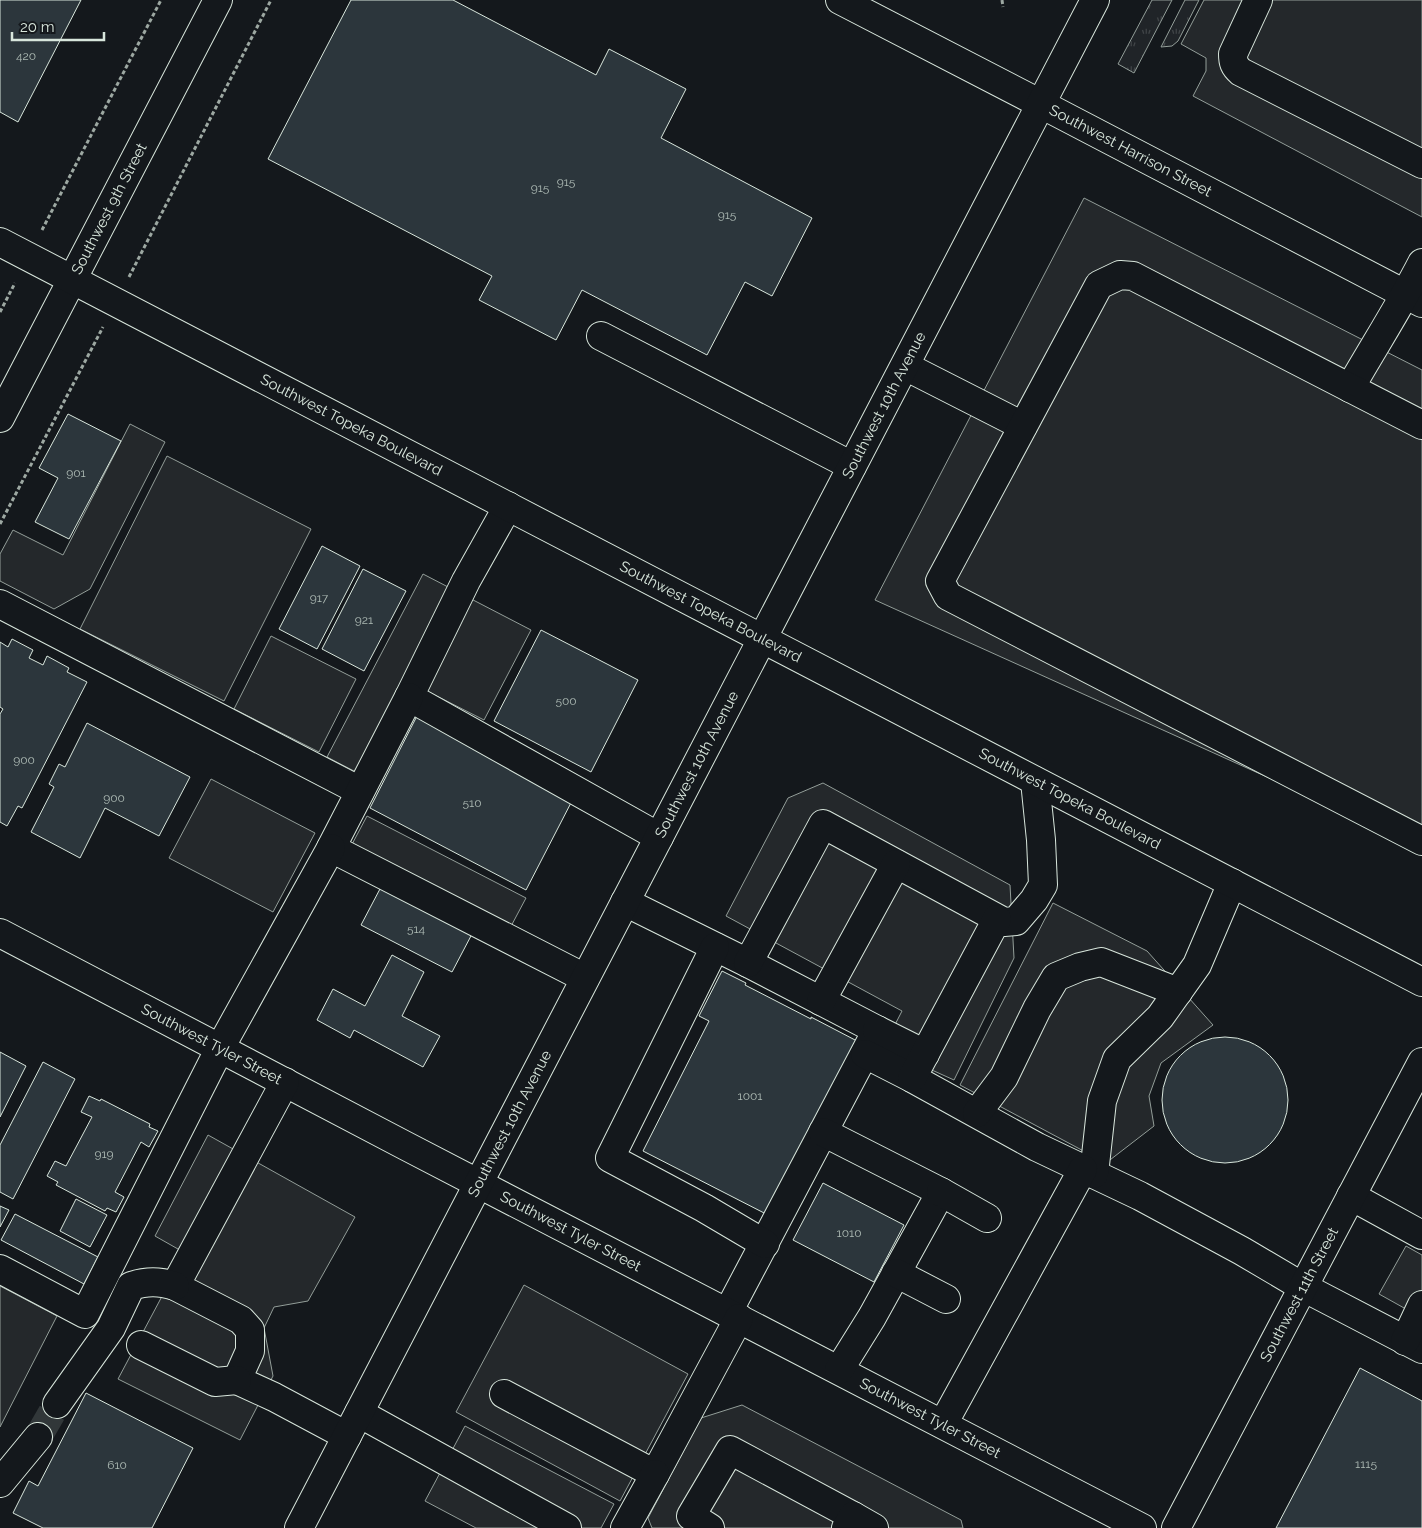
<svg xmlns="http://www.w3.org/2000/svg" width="1422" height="1528" font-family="Raleway,sans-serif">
<defs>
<pattern id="grass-tufts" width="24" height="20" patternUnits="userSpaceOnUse" patternTransform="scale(1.25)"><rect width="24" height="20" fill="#202428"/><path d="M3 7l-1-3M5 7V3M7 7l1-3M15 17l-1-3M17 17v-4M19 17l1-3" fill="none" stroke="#404447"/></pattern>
</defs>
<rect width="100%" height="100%" fill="#14181c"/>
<!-- grass -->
<g fill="url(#grass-tufts)" stroke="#939e99">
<polygon points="1152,0 1172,0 1134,73 1118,64"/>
<polygon points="1185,0 1199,0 1178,41 1172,46 1161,47"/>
</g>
<!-- parking -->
<g fill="#24282b" stroke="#939e99">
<polygon points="1204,0 1422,0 1422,217 1193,96 1206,71 1206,58 1181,44"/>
<polygon points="1084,198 1422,370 1422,847 875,600"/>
<polygon points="130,424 165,442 90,589 54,609 0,581 0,554 13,530 63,555"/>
<polygon points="167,456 311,529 224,701 80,629"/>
<polygon points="423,574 531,630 484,720 425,690 377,783 327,757"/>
<polygon points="271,636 356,679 319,752 234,709"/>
<polygon points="211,779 315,833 273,912 169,858"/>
<polygon points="823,783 1010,885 1014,958 954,1080 883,1048 902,1011 726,916 788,798"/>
<polygon points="367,816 526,898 509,930 350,848"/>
<polygon points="1053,903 1147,951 1213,1025 1161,1063 1149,1096 1154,1126 1106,1163 960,1085"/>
<polygon points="208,1135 355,1217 308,1301 274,1307 264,1328 273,1376 240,1440 118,1379 185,1253 155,1236"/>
<polygon points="1406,1246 1422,1255 1422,1318 1379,1294"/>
<polygon points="524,1285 688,1374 620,1501 456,1412"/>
<polygon points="0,1286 57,1316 0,1427"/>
<polygon points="742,1405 961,1520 963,1528 652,1528 648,1518 701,1418"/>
<polygon points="465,1426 614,1504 601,1528 476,1528 425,1501"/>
</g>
<!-- building -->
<g fill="#2c363c" stroke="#d8e6dc">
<polygon points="0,0 81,0 18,122 0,112"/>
<polygon points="351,0 453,0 596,75 609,49 686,89 661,138 812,218 772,296 745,282 707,355 582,290 556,340 479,300 492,276 268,159"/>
<polygon points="68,414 121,441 69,539 35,522 58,478 39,468"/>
<polygon points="322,546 360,566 317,649 279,629"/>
<polygon points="363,569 406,591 364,671 322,649"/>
<polygon points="541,630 638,680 591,772 494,721"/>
<polygon points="12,639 33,650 29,658 43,665 47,656 69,668 67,672 87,682 22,808 18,806 7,826 0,822 0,714 3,709 0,707 0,642 8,647"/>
<polygon points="417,716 574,797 526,890 370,808"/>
<polygon points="87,723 190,777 159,836 105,808 80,858 31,832 54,787 49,784 59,764 65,767"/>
<polygon points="381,887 472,934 452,972 361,925"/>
<polygon points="392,955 424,972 402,1016 440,1036 423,1067 354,1030 350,1038 317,1020 333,989 365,1006"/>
<polygon points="722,971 746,983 745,985 811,1019 811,1017 857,1041 768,1215 643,1151 709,1021 699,1016"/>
<circle cx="1225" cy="1100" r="63"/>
<polygon points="0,1052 26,1066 0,1117"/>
<polygon points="43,1062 75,1079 13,1199 0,1192 0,1145"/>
<polygon points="89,1096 100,1101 101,1099 150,1124 149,1127 158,1131 149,1147 141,1142 115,1192 124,1197 116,1212 107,1208 105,1211 56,1185 58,1182 47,1176 55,1161 66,1166 92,1117 81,1112"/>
<polygon points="823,1183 904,1225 874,1282 793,1240"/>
<polygon points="76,1199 107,1215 90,1247 60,1231"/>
<polygon points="0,1206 9,1210 0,1227"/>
<polygon points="15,1214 98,1257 84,1284 1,1240"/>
<polygon points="1360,1368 1422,1401 1422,1528 1276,1528"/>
<polygon points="86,1393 193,1448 152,1528 43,1528 13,1513 29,1481 38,1486"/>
</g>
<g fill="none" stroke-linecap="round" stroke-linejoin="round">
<!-- minor-tunnel -->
<polyline stroke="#313739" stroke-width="28" stroke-dasharray="28 14" stroke-linecap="butt" points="38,1437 57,1404"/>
<!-- minor casing -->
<g stroke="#d8e6dc" stroke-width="30">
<g id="minor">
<path d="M1258,0L1233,54C1233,62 1234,66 1241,72L1422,164"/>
<path id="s1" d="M1041,104L1422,303"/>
<polyline points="601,336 852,466"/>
<polyline points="905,366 1023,426"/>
<path d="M1350,388C1374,346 1400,306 1422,263"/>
<path id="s2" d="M0,418L218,0"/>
<polyline points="1422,425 1133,276 1120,275 1099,285 940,581 948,596 1422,841"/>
<polyline points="508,506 466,581 409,697 659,837"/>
<polyline points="0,604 360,791"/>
<polyline points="409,697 331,848 585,978"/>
<polyline points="625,902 748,963 877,1030 728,1312"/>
<path id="s3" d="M0,933L406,1146L1142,1528"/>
<polyline points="715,947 610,1158 704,1208 765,1244"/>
<polyline points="748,963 823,824 1004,922 1016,921 1034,900 1043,885 1041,840 1035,781"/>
<polyline points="821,1001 896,864"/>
<polyline points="877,1030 925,1054"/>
<polyline points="865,1054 912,1078 1037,1147 1140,1196 1242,1251 1303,1287 1422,1349"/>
<polyline points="912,1078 997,919"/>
<polyline points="285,1082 175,1286 241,1320 250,1330 250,1351 237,1380 274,1397 347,1436"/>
<polyline points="977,1113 1004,1077 1037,1009 1056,977 1080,967 1101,962 1178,992"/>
<polyline points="823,1132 941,1192 872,1317 839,1370"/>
<polyline points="1094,1174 1102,1101 1117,1059 1160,1017 1197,965 1232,883"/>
<polyline points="941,1192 987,1218"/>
<polyline points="1351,1196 1422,1235"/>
<polyline points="0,1269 85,1314 220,1048 331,848"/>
<polyline points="896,1273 946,1299"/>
<polyline points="1405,1341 1422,1305"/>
<polyline points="141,1345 215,1382 237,1380"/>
<polyline points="504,1394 655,1474 739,1318"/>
<path d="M57,1404L111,1328L131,1286C147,1281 159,1281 175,1286"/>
<polyline points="359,1413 567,1528"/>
<polyline points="943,1424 1083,1169"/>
<polyline points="0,1483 38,1437"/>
<polyline points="625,1528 655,1474"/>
<polyline points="710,1528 691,1516 730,1450 853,1516"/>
<polyline points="846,1528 853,1516 874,1528"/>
<path id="s4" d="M1176,1528L1422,1062"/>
</g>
</g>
<!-- major casing -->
<g stroke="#d8e6dc" stroke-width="30">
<g id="major">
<polyline points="840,0 1041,104"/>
<path id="s5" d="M0,242L1422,982"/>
<path id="s6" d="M299,1528L1095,0"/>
</g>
</g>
<!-- path -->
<g stroke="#9da8a2" stroke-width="3" stroke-dasharray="4 2.5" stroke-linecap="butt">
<polyline points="1002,0 1003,7"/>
<polyline points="42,230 161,0"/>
<polyline points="129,277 271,0"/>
<polyline points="0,312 15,283"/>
<polyline points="0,524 103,327"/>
</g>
<!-- minor -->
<use href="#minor" stroke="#14181c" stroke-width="28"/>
<!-- major -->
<use href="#major" stroke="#14181c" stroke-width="28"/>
</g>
<g text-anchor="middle" stroke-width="4" stroke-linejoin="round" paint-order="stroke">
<!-- number labels -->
<g font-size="12" fill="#adbab4">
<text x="26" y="60">420</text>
<text x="566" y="186">915</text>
<text x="540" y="192">915</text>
<text x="727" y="219">915</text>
<text x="76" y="477">901</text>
<text x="319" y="602">917</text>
<text x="364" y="624">921</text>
<text x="566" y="705">500</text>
<text x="24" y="764">900</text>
<text x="114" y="802">900</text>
<text x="472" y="807">510</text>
<text x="416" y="933">514</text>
<text x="750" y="1100">1001</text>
<text x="104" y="1158">919</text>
<text x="849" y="1237">1010</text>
<text x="1366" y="1468">1115</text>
<text x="117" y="1469">610</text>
</g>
<!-- street labels -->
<g font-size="15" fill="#d8e6dc" stroke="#14181c">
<text dy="5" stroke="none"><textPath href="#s1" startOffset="101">Southwest Harrison Street</textPath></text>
<text dy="5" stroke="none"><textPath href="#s2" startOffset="236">Southwest 9th Street</textPath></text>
<text dy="5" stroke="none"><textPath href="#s6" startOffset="1266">Southwest 10th Avenue</textPath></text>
<text dy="5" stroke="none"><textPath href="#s5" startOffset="396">Southwest Topeka Boulevard</textPath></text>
<text dy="5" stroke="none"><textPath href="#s5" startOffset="801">Southwest Topeka Boulevard</textPath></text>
<text dy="5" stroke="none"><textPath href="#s6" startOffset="861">Southwest 10th Avenue</textPath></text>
<text dy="5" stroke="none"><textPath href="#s5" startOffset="1206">Southwest Topeka Boulevard</textPath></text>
<text dy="5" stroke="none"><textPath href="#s3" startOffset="239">Southwest Tyler Street</textPath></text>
<text dy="5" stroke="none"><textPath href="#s6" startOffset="456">Southwest 10th Avenue</textPath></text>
<text dy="5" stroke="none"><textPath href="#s3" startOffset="644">Southwest Tyler Street</textPath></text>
<text dy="5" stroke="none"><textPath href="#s4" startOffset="264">Southwest 11th Street</textPath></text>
<text dy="5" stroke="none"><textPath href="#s3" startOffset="1049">Southwest Tyler Street</textPath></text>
</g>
</g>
<!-- scale -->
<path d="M12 32v8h92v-8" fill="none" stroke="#d8e6dc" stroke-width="2.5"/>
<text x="20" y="32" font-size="15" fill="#d8e6dc" stroke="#14181c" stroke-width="4" paint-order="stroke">20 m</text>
</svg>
